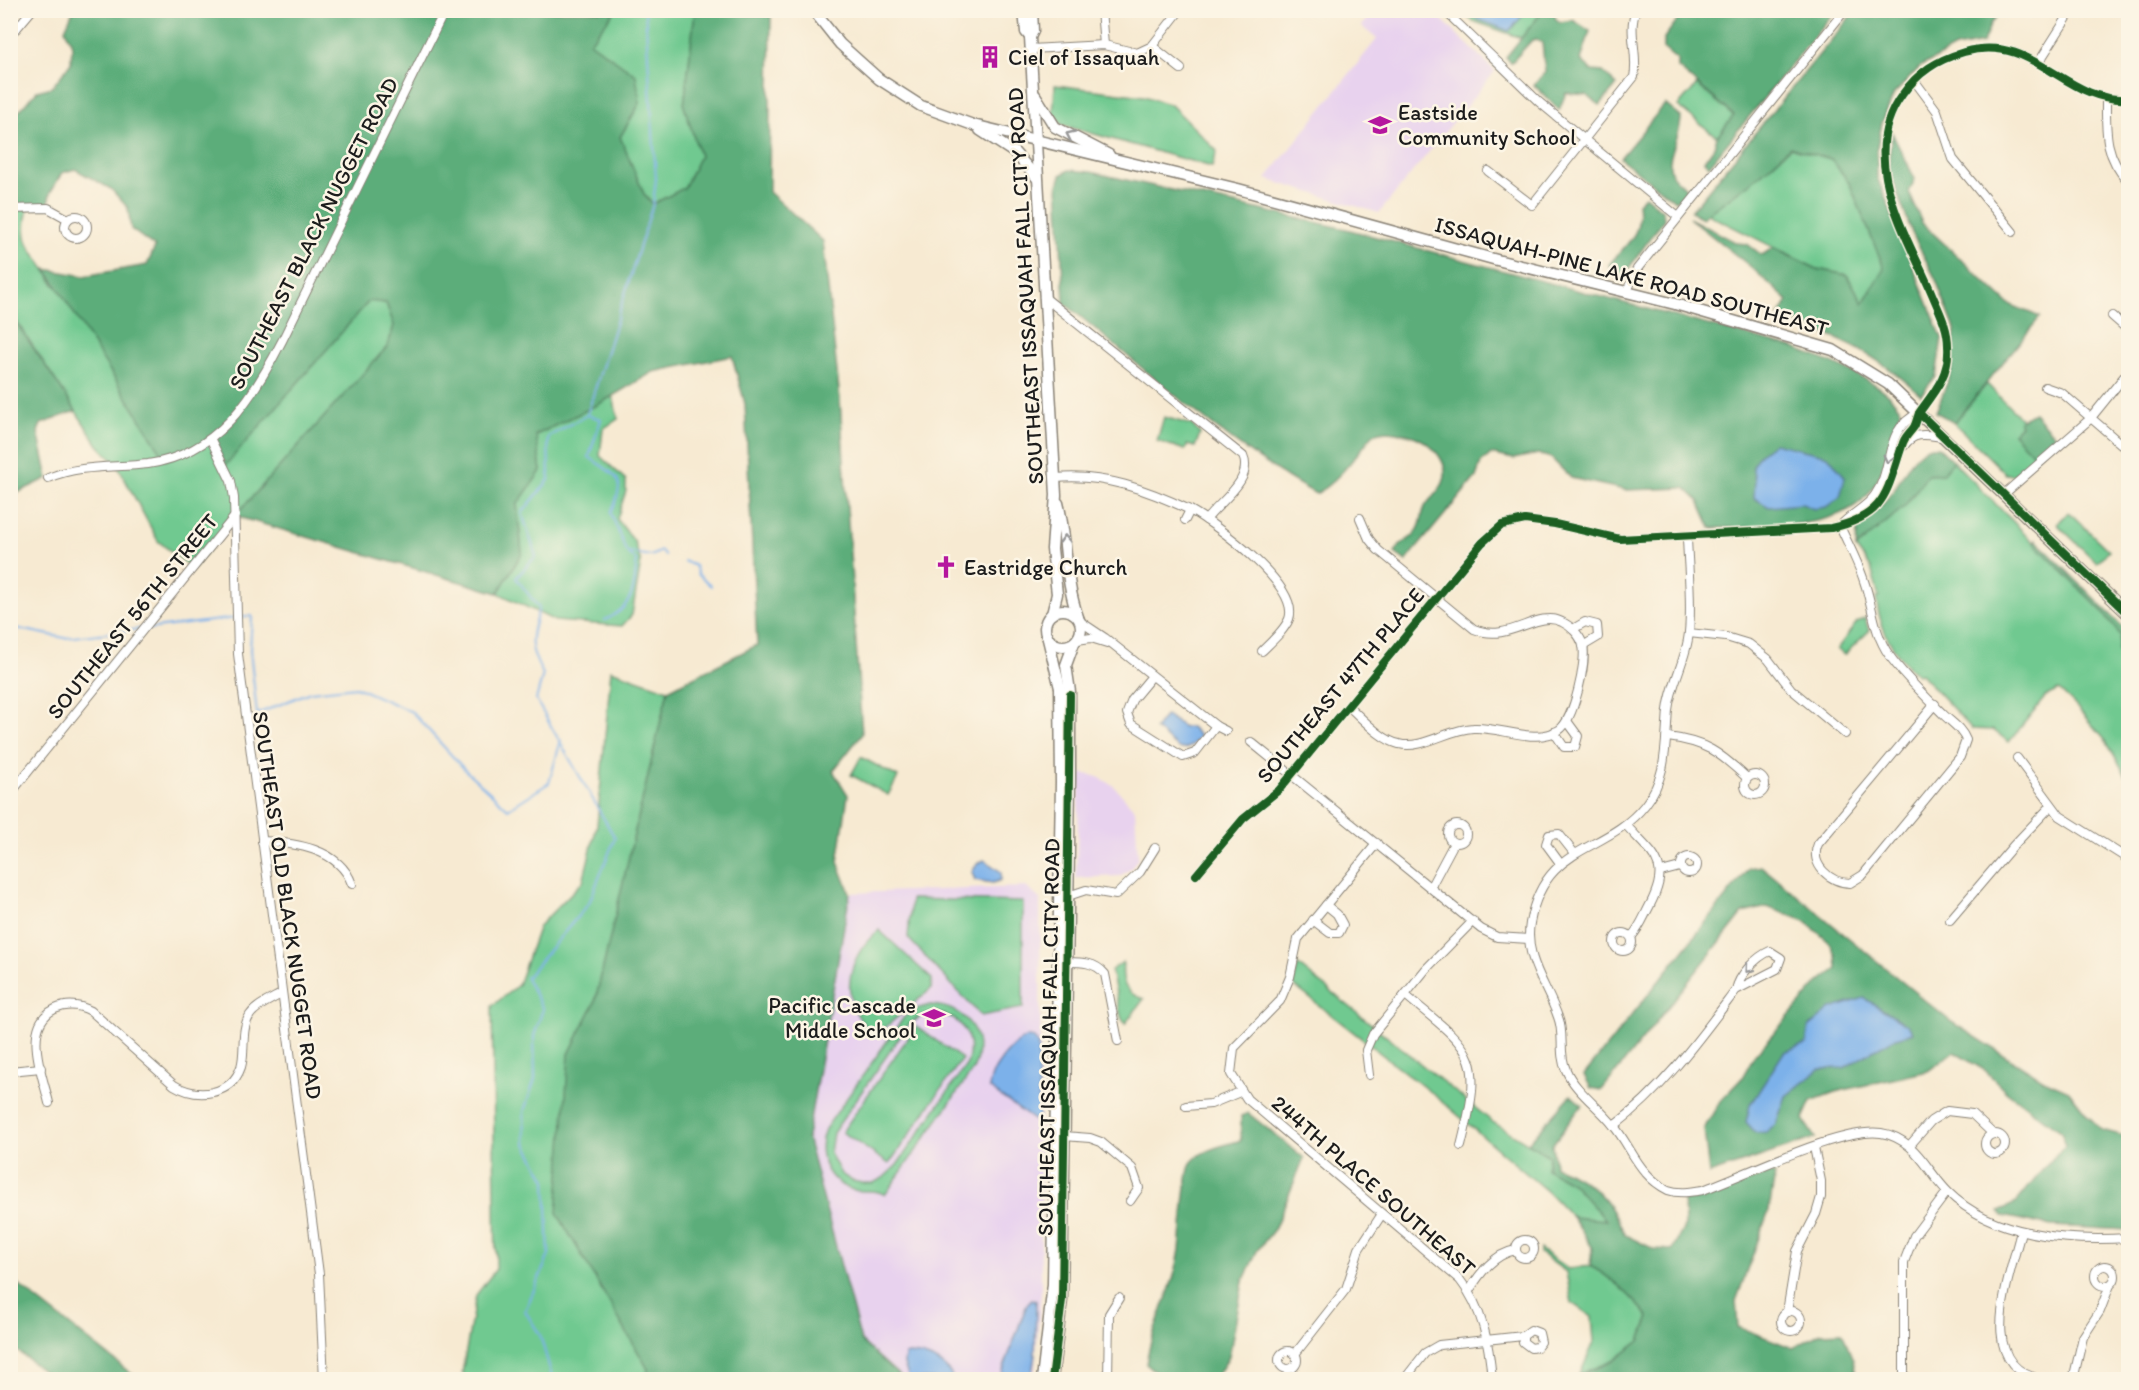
<svg xmlns="http://www.w3.org/2000/svg" width="2139" height="1390" font-family="Itim,sans-serif">
<rect width="100%" height="100%" fill="#fcf5e5"/>
<filter id="ink" filterUnits="userSpaceOnUse"><feTurbulence type="fractalNoise" baseFrequency=".0167" numOctaves="2"/><feDisplacementMap in="SourceGraphic" scale="12" xChannelSelector="R" yChannelSelector="G"/><feConvolveMatrix kernelMatrix="1 2 1 2 8 2 1 2 1" color-interpolation-filters="sRGB"/></filter>
<filter id="wash" filterUnits="userSpaceOnUse"><feTurbulence type="fractalNoise" baseFrequency=".008" numOctaves="4" result="noise"/><feDisplacementMap in="SourceGraphic" scale="24" xChannelSelector="R" yChannelSelector="G"/><feGaussianBlur stdDeviation="1.35" result="paint"/><feColorMatrix in="noise" values="0 0 0 0 0 0 0 0 0 0 0 0 0 0 0 0 0 1.4 0 .05"/><feComposite in="paint" operator="in"/></filter>
<g filter="url(#wash)">
<rect width="100%" height="100%" fill="#f7ead2"/>
<!-- built -->
<g fill="#e8d2ee">
<polygon points="1374,11 1433,11 1495,71 1379,213 1266,179 1377,39 1361,26"/>
<polygon points="1080,773 1096,776 1113,785 1135,810 1138,858 1131,868 1120,876 1076,878"/>
<polygon points="1026,887 1040,899 1041,1292 1034,1379 903,1379 861,1341 807,1137 850,893"/>
</g>
<!-- green -->
<g fill="#70c990" stroke="#467256" stroke-width="1.5" fill-rule="evenodd">
<polygon points="615,11 695,11 684,106 700,156 684,188 653,204 644,194 620,137 640,103 590,42"/>
<polygon points="1462,11 1543,11 1521,38 1473,21"/>
<polygon points="1055,85 1144,96 1171,105 1217,151 1212,167 1062,125 1053,114"/>
<polygon points="1697,85 1734,116 1717,137 1678,106"/>
<polygon points="1791,147 1831,159 1849,182 1884,268 1863,303 1847,275 1817,269 1707,214 1760,175"/>
<path d="M11,209H28C18,249 37,250 53,283L211,440L225,465L369,301L386,303L394,325L388,346L235,516L193,569L158,541L117,465L98,445L11,313Z"/>
<polygon points="1987,384 2021,419 2019,421 2022,424 2013,433 2035,456 2014,475 2006,474 1954,423"/>
<polygon points="613,396 618,419 603,429 600,456 626,480 626,491 617,519 634,541 641,562 632,615 622,626 555,621 498,593 522,553 517,504 541,471 536,435"/>
<polygon points="1164,417 1192,425 1200,434 1195,447 1187,445 1185,450 1157,441"/>
<path d="M1953,461L2102,611L2120,635L2118,649L2128,667V779L2106,741L2073,703L2059,690L2046,696L2009,742L1993,730L1972,729L1921,674L1917,675C1893,653 1880,630 1876,598L1879,597L1871,568L1856,548L1905,506L1927,475L1943,474Z"/>
<polygon points="2069,512 2109,551 2097,563 2057,524"/>
<polygon points="1865,618 1869,631 1844,655 1837,649 1857,622"/>
<polygon points="611,670 668,690 595,1002 569,1054 648,1369 647,1379 468,1380 462,1373 476,1295 496,1269 492,1006 518,985 539,926 583,881 597,825"/>
<polygon points="861,757 898,777 888,795 851,775"/>
<polygon points="911,899 1023,902 1023,1008 981,1016 908,938"/>
<path d="M879,930L932,979L931,989L876,1035C837,1007 844,958 879,930Z"/>
<path d="M1123,962C1121,982 1124,993 1144,999L1125,1024L1121,1017L1111,970Z"/>
<polygon points="1298,965 1494,1123 1549,1156 1547,1169 1572,1183 1607,1221 1572,1217 1549,1193 1439,1099 1293,985"/>
<path d="M930,1005C967,1006 988,1036 973,1070L885,1195C875,1188 865,1193 853,1190C826,1182 815,1154 825,1129L904,1017L916,1009ZM936,1013C963,1017 975,1038 967,1064L897,1165L883,1178L873,1183H863L852,1181L841,1174L830,1153L833,1133L908,1025L922,1016Z"/>
<polygon points="916,1026 962,1059 889,1164 842,1132"/>
<path d="M1540,1249L1568,1269C1575,1268 1585,1265 1592,1267C1614,1274 1634,1300 1649,1317L1640,1341L1613,1361L1580,1374L1594,1342L1592,1317L1572,1303L1566,1272L1540,1253Z"/>
</g>
<!-- forest -->
<g fill="#5cad7a" stroke="#3c644b" stroke-width="1.5">
<polygon points="1685,10 1835,11 1709,166 1704,161 1714,147 1717,137 1734,115 1678,68 1678,61 1664,49 1664,38"/>
<polygon points="73,11 615,11 590,42 636,75 640,103 620,137 644,194 653,204 684,188 700,156 684,106 695,11 771,16 769,192 823,241 840,400 862,734 833,771 848,795 838,862 850,893 807,1137 861,1341 903,1379 647,1379 648,1369 557,1213 569,1054 595,1002 668,690 757,645 745,404 732,356 653,372 599,404 536,435 541,471 517,505 522,553 498,593 235,516 388,346 394,325 386,303 369,301 225,466 211,440 166,460 46,269 84,276 147,265 155,247 131,229 128,208 111,189 75,169 62,173 50,193 48,208 11,209 10,121 37,91 52,87 71,63 72,45 65,29"/>
<polygon points="1543,11 1555,11 1555,18 1560,22 1573,20 1590,31 1581,60 1592,71 1603,72 1617,85 1600,105 1586,95 1566,93 1559,110 1534,85 1545,72 1542,43 1537,39 1532,40 1511,63 1506,57"/>
<path d="M1855,11H2001L1991,23L1983,43L1955,48L1921,66L1894,94L1882,123L1877,147V177L1942,338L1936,376L1921,395C1874,351 1838,338 1779,316L1788,301L1751,267L1689,218L1737,243L1747,244L1762,255L1773,248L1817,269L1847,275L1863,303L1884,268L1849,182L1831,159L1790,147L1760,175L1702,218L1691,211Z"/>
<path d="M1665,104L1681,117C1682,135 1664,157 1672,174C1676,181 1684,184 1688,192L1675,201L1620,158Z"/>
<polygon points="1892,133 1915,179 1909,192 1922,223 2009,304 2040,317 1954,423 1936,412 1952,369 1955,329 1936,280 1912,233 1888,167"/>
<path d="M1069,170L1091,172L1346,229L1791,347C1820,358 1888,382 1901,411C1893,437 1887,465 1872,489C1844,532 1758,527 1711,528L1699,501L1685,488L1625,490L1571,478L1551,458L1538,454L1513,459L1491,454L1481,463L1476,477L1406,561L1395,553C1400,541 1410,541 1417,531C1422,524 1421,517 1424,509C1427,500 1439,493 1443,483C1452,462 1429,440 1410,435C1400,433 1384,428 1374,434C1369,438 1364,447 1359,452C1346,468 1334,483 1316,494C1224,443 1145,369 1064,303L1058,185L1061,175Z"/>
<path d="M1645,196L1663,211L1664,219L1621,279L1615,277L1609,265C1629,240 1642,237 1638,203Z"/>
<polygon points="10,313 76,411 41,424 38,432 48,478 11,496"/>
<polygon points="2034,413 2056,437 2035,456 2013,433 2021,425 2019,421"/>
<path d="M1927,447H1938L1953,461L1943,474L1927,475L1905,506L1856,548L1857,528C1867,517 1881,507 1890,495C1905,476 1905,462 1927,447Z"/>
<polygon points="2036,540 2128,632 2128,667 2118,649 2120,635 2102,611 2034,543"/>
<polygon points="1761,866 1950,1021 2044,1080 2069,1091 2087,1115 2102,1130 2128,1137 2128,1230 2051,1226 2003,1216 1999,1211 2016,1203 2052,1158 2066,1146 2061,1132 2007,1092 1986,1071 1954,1052 1928,1071 1835,1092 1811,1101 1803,1119 1815,1138 1709,1174 1704,1129 1720,1101 1741,1079 1754,1056 1819,982 1837,969 1836,955 1830,943 1805,921 1767,907 1743,913 1602,1090 1591,1088 1584,1075 1749,868"/>
<path d="M1571,1095L1582,1105L1552,1145L1555,1166C1593,1183 1609,1197 1625,1235L1654,1249L1672,1250L1685,1225L1684,1200L1711,1195L1771,1173L1775,1175L1769,1210L1736,1301L1738,1327L1793,1348L1821,1333L1842,1332L1853,1360L1857,1379H1571L1613,1361L1640,1341L1649,1317C1632,1297 1613,1278 1590,1266L1592,1247L1572,1217L1606,1220L1572,1183L1547,1169L1549,1156L1528,1143Z"/>
<path d="M1248,1113L1304,1158L1275,1228L1257,1251L1243,1282L1229,1357L1215,1379H1164L1146,1364C1152,1324 1174,1290 1180,1249C1182,1234 1185,1171 1191,1163C1203,1148 1224,1146 1241,1140V1116Z"/>
<polygon points="11,1279 138,1379 53,1379 11,1346"/>
</g>
<!-- water -->
<g fill="#7cb1ea" stroke="#4c6683" stroke-width="1.5">
<polygon points="1468,11 1527,11 1509,31 1477,19"/>
<polygon points="1774,443 1828,456 1845,477 1840,497 1826,507 1814,509 1802,504 1769,507 1754,498 1755,480 1752,466 1760,454"/>
<path d="M1166,715L1184,727H1191L1200,736C1179,764 1174,740 1155,729Z"/>
<polygon points="984,860 1001,872 1001,880 993,883 975,880 972,872 977,864"/>
<polygon points="1864,998 1908,1025 1913,1033 1893,1039 1844,1068 1820,1069 1786,1096 1776,1124 1766,1132 1756,1133 1746,1122 1750,1105 1784,1052 1806,1044 1809,1027 1831,1009"/>
<path d="M1028,1037L1034,1038L1038,1045L1039,1116L1035,1121L989,1088C990,1070 1011,1043 1028,1037Z"/>
<polygon points="1032,1299 1036,1301 1035,1355 1031,1379 1000,1379 1027,1304"/>
<path d="M909,1354C925,1354 948,1363 953,1379H909L904,1364L905,1355Z"/>
</g>
<g fill="none" stroke-linecap="round" stroke-linejoin="round">
<!-- stream -->
<g stroke="#7cb1ea" stroke-width="2">
<path d="M588,415L601,419L589,457C619,479 627,476 611,513L626,551L636,560C636,589 632,608 605,620"/>
<polyline points="627,552 651,556 661,551 665,556"/>
<polyline points="684,561 695,566 698,574 711,586"/>
<polyline points="10,627 65,638 141,629"/>
<polyline points="147,629 252,616 250,650 257,714 310,692 356,687 412,712 465,770 508,809 549,783 561,740"/>
<path d="M553,1380L540,1335L525,1311L549,1255L546,1180L525,1142L524,1111L535,1079L534,1036L543,1009L526,978L589,903L615,838L536,700L543,674C527,646 530,638 539,608L516,578L536,556L522,513L549,480L548,437L587,415L653,204L656,179L645,10"/>
</g>
</g>
</g>
<g filter="url(#ink)">
<g fill="none" stroke-linecap="round" stroke-linejoin="round">
<!-- street casing -->
<g stroke="#8a8377" stroke-width="10">
<g id="street">
<polyline points="1101,10 1104,45"/>
<polyline points="1444,10 1539,102 1677,216"/>
<polyline points="16,29 32,10"/>
<polyline points="1152,46 1180,10"/>
<polyline points="1031,49 1104,45 1137,53 1152,46 1181,69"/>
<polyline points="2039,62 2072,10"/>
<polyline points="1914,80 1937,111 1953,159 2013,232"/>
<path d="M2106,98C2106,130 2104,156 2128,181"/>
<path d="M1488,171L1532,205L1634,77C1639,54 1627,32 1636,10"/>
<polyline points="10,209 48,208 68,219"/>
<circle cx="76" cy="227" r="11"/>
<polyline points="1627,291 1637,269 1845,10"/>
<path d="M1044,297L1243,456C1254,480 1219,502 1206,520"/>
<polyline points="2112,316 2128,330"/>
<polyline points="2045,387 2062,393 2128,450"/>
<polyline points="211,440 231,481 234,498 238,654 319,1274 324,1380"/>
<path d="M1904,446C1914,431 1927,435 1942,437"/>
<path d="M48,478C81,464 114,468 148,464C218,454 253,398 282,341L445,10"/>
<path d="M1056,478C1102,473 1148,490 1190,510"/>
<polyline points="2003,495 2090,419 2128,372"/>
<path d="M1185,520L1190,510C1214,523 1301,586 1289,619C1284,631 1271,642 1262,651"/>
<path d="M1840,526C1848,544 1858,562 1864,581C1873,606 1873,632 1889,655C1903,675 1924,695 1942,713C1950,722 1961,727 1966,740L1960,757L1863,875L1850,883C1830,883 1809,864 1818,844L1935,704"/>
<path d="M1840,526C1850,514 1866,508 1875,495C1895,467 1882,430 1919,413"/>
<path d="M1687,537C1688,568 1692,601 1689,632C1687,659 1671,683 1668,710C1665,744 1668,776 1645,805C1605,855 1545,842 1530,923C1524,959 1547,985 1558,1017C1565,1034 1558,1053 1566,1070C1575,1091 1599,1107 1613,1125C1626,1140 1633,1159 1646,1173C1652,1180 1660,1186 1668,1190C1679,1194 1691,1192 1703,1190C1745,1175 1841,1127 1881,1133C1915,1138 1926,1170 1948,1192C1992,1236 2069,1242 2128,1238"/>
<polyline points="1081,622 1105,638 1216,726 1226,731"/>
<polyline points="1573,629 1585,622 1597,625 1598,637 1583,646"/>
<polyline points="1689,633 1726,637 1749,644 1768,659 1791,689 1845,734"/>
<polyline points="1077,640 1091,638 1107,643"/>
<polyline points="1152,676 1132,700 1127,713 1131,724 1183,757 1195,753 1216,726"/>
<path d="M1348,706C1362,718 1381,740 1399,744C1422,750 1448,729 1473,728C1499,726 1535,745 1559,730C1574,720 1587,662 1583,645C1580,635 1571,626 1562,622C1536,609 1510,644 1474,629L1378,550L1369,539L1360,518"/>
<polyline points="1554,732 1564,747 1575,747 1578,736 1567,721"/>
<path d="M1668,737C1706,742 1719,752 1747,778"/>
<polyline points="1251,742 1481,929 1497,937 1529,939"/>
<polyline points="2017,758 2060,816 2128,859"/>
<circle cx="1755" cy="785" r="10"/>
<polyline points="10,794 235,516"/>
<circle cx="1457" cy="834" r="9"/>
<path d="M1626,825C1653,856 1672,862 1650,905C1644,916 1640,928 1631,937"/>
<path d="M262,841C294,843 339,848 352,884"/>
<path d="M1377,843L1298,939L1290,977L1280,1001L1234,1048L1231,1074L1247,1099L1460,1280C1483,1309 1489,1343 1492,1380"/>
<circle cx="1689" cy="865" r="8"/>
<polyline points="1560,863 1546,844 1549,835 1559,834 1574,853"/>
<polyline points="1661,872 1680,867"/>
<path d="M1196,875L1243,819L1279,790L1482,543L1502,525L1525,520L1555,524L1620,539L1831,528C1886,516 1886,493 1902,446C1904,437 1909,434 1914,427C1917,422 1917,415 1921,410C1936,390 1950,373 1948,346C1948,327 1939,311 1932,294C1907,235 1856,157 1902,95C1918,72 1937,60 1964,52C2035,32 2064,103 2128,99"/>
<polyline points="1431,886 1454,843"/>
<polyline points="1068,896 1086,890 1116,895 1140,872 1155,848"/>
<polyline points="1313,920 1330,933 1339,933 1343,925 1337,914 1326,905"/>
<polyline points="1950,920 2013,846 2051,806"/>
<circle cx="1623" cy="942" r="9"/>
<path d="M1067,962C1082,962 1095,962 1105,974L1118,1041"/>
<path d="M1405,995C1476,1053 1484,1054 1461,1146"/>
<polyline points="10,1071 41,1068"/>
<polyline points="2124,1072 2128,1069"/>
<polyline points="1369,1075 1366,1050 1373,1034 1426,969 1473,921"/>
<path d="M49,1103C43,1076 21,1025 55,1009C68,1003 80,1005 91,1011L174,1085C197,1099 231,1096 241,1067C246,1051 240,1030 250,1015C257,1005 271,1000 281,994"/>
<polyline points="1186,1106 1211,1104 1240,1092"/>
<path d="M1614,1126C1664,1088 1699,1039 1736,990C1739,975 1756,957 1770,951L1781,958L1777,969L1736,990"/>
<circle cx="1995" cy="1144" r="10"/>
<polyline points="1064,1136 1090,1138 1101,1142 1132,1168 1139,1188 1130,1201"/>
<polyline points="1910,1145 1931,1121 1947,1111 1972,1114 1993,1134"/>
<path d="M2021,1231C2010,1278 1971,1371 2047,1380"/>
<circle cx="1525" cy="1249" r="9"/>
<circle cx="2105" cy="1276" r="10"/>
<path d="M1469,1291C1480,1273 1494,1254 1516,1250"/>
<circle cx="1791" cy="1321" r="10"/>
<polyline points="1787,1312 1797,1251 1816,1214 1821,1197 1821,1181 1814,1147"/>
<circle cx="1288" cy="1360" r="9"/>
<polyline points="1295,1354 1346,1289 1359,1249 1382,1214"/>
<polyline points="1108,1380 1109,1314 1119,1298"/>
<polyline points="1404,1380 1425,1353 1439,1345 1523,1336 1531,1330 1539,1333 1541,1342 1537,1347 1531,1348 1523,1342 1523,1336"/>
<polyline points="1904,1380 1904,1262 1914,1236 1947,1192"/>
<polyline points="2073,1380 2083,1337 2100,1311 2110,1285"/>
</g>
</g>
<!-- secondary casing -->
<g stroke="#8a8377" stroke-width="13">
<g id="secondary">
<polyline points="813,10 840,44 879,79 921,106 973,125 1238,189 1497,260 1675,304 1833,350 1888,384 2128,614"/>
<polyline points="1024,10 1026,32 1030,37"/>
<polyline points="1032,10 1033,31 1030,37 1056,495 1052,549 1057,594 1052,614"/>
<polyline points="1035,95 1055,127 1109,155"/>
<polyline points="980,130 1015,153 1037,178"/>
<path d="M1058,503C1068,541 1064,579 1078,617"/>
<circle cx="1063" cy="628" r="18"/>
<polyline points="1042,1380 1053,1284 1061,782 1060,688 1048,639"/>
<polyline points="1052,1380 1062,1300 1070,780 1070,692 1066,665 1074,643"/>
</g>
</g>
<!-- street -->
<use href="#street" stroke="#fff" stroke-width="8"/>
<!-- secondary -->
<use href="#secondary" stroke="#fff" stroke-width="10"/>
<!-- cycleway casing -->
<g stroke="#fcf5e5" stroke-width="11">
<g id="cycleway">
<polyline points="1919,413 2128,614"/>
<path d="M1196,875L1243,819L1279,790L1482,543L1502,525L1525,520L1555,524L1620,539L1831,528C1886,516 1886,493 1902,446C1904,437 1909,434 1914,427C1917,422 1917,415 1921,410C1936,390 1950,373 1948,346C1948,327 1939,311 1932,294C1907,235 1856,157 1902,95C1918,72 1937,60 1964,52C2035,32 2064,103 2128,99"/>
<polyline points="1052,1380 1062,1300 1070,695"/>
</g>
</g>
<!-- cycleway -->
<use href="#cycleway" stroke="#1b5e20" stroke-width="8"/>
</g>
<!-- one-way arrows -->
<defs><path id="oneway-chevron" d="M-2-3.5L2.5 0L-2 3.5" fill="none" stroke-width="1.6" stroke-linecap="round" stroke-linejoin="round" transform="scale(1.5)"/></defs>
<g stroke="#999">
<use href="#oneway-chevron" transform="translate(1070 135) rotate(-155)"/>
<use href="#oneway-chevron" transform="translate(1888 459) rotate(104)"/>
<use href="#oneway-chevron" transform="translate(1065 539) rotate(-93)"/>
<use href="#oneway-chevron" transform="translate(1749 969) rotate(131)"/>
</g>
</g>
<!-- icons -->
<defs>
<g id="building-bare" transform="scale(1.8)"><path d="M-4-6H4V6H1V3H-1V6H-4ZM-2.5-4.3h1.7v1.8h-1.7ZM.8-4.3h1.7v1.8H.8ZM-2.5-1h1.7V.8h-1.7ZM.8-1h1.7V.8H.8Z" fill="#b5179e" stroke="#fcf5e5" stroke-width="2.5" paint-order="stroke"/></g>
<g id="school-bare" transform="scale(1.8)"><path d="M0-5L7-2L0 1L-7-2ZM-4 1L0 2.5L4 1V4Q0 6-4 4Z" fill="#b5179e" stroke="#fcf5e5" stroke-width="2.5" paint-order="stroke"/></g>
<g id="church-bare" transform="scale(1.8)"><path d="M-1.2-6h2.4v3.5h3.3v2.4h-3.3V6h-2.4V-.1h-3.3v-2.4h3.3Z" fill="#b5179e" stroke="#fcf5e5" stroke-width="2.5" paint-order="stroke"/></g>
</defs>
<g fill-rule="evenodd">
<use href="#building-bare" x="990" y="57"/>
<use href="#school-bare" x="1380" y="125"/>
<use href="#church-bare" x="946" y="567"/>
<use href="#school-bare" x="934" y="1018"/>
</g>
<g text-anchor="middle" stroke-width="5" stroke-linejoin="round" paint-order="stroke">
<!-- poi labels -->
<g font-size="22" fill="#1c1c1c" stroke="#fcf5e5" text-anchor="start">
<text x="1008" y="65">Ciel of Issaquah</text>
<text x="1398" y="120">Eastside<tspan x="1398" dy="25">Community School</tspan></text>
<text x="964" y="575">Eastridge Church</text>
<text x="916" y="1013" text-anchor="end">Pacific Cascade<tspan x="916" dy="25">Middle School</tspan></text>
</g>
<!-- street labels -->
<g font-size="22" fill="#1c1c1c" stroke="#fcf5e5">
<text transform="translate(313 233) rotate(-63)" y="8">SOUTHEAST BLACK NUGGET ROAD</text>
<text transform="translate(1632 276) rotate(15)" y="8">ISSAQUAH-PINE LAKE ROAD SOUTHEAST</text>
<text transform="translate(1025 286) rotate(-93)" y="8">SOUTHEAST ISSAQUAH FALL CITY ROAD</text>
<text transform="translate(132 616) rotate(-51)" y="8">SOUTHEAST 56TH STREET</text>
<text transform="translate(1340 685) rotate(-50)" y="8">SOUTHEAST 47TH PLACE</text>
<text transform="translate(288 905) rotate(82)" y="8">SOUTHEAST OLD BLACK NUGGET ROAD</text>
<text transform="translate(1048 1037) rotate(-89)" y="8">SOUTHEAST ISSAQUAH FALL CITY ROAD</text>
<text transform="translate(1374 1185) rotate(41)" y="8">244TH PLACE SOUTHEAST</text>
</g>
</g>
<!-- margin -->
<rect width="2139" height="1390" fill="none" stroke="#fcf5e5" stroke-width="36"/>
</svg>
